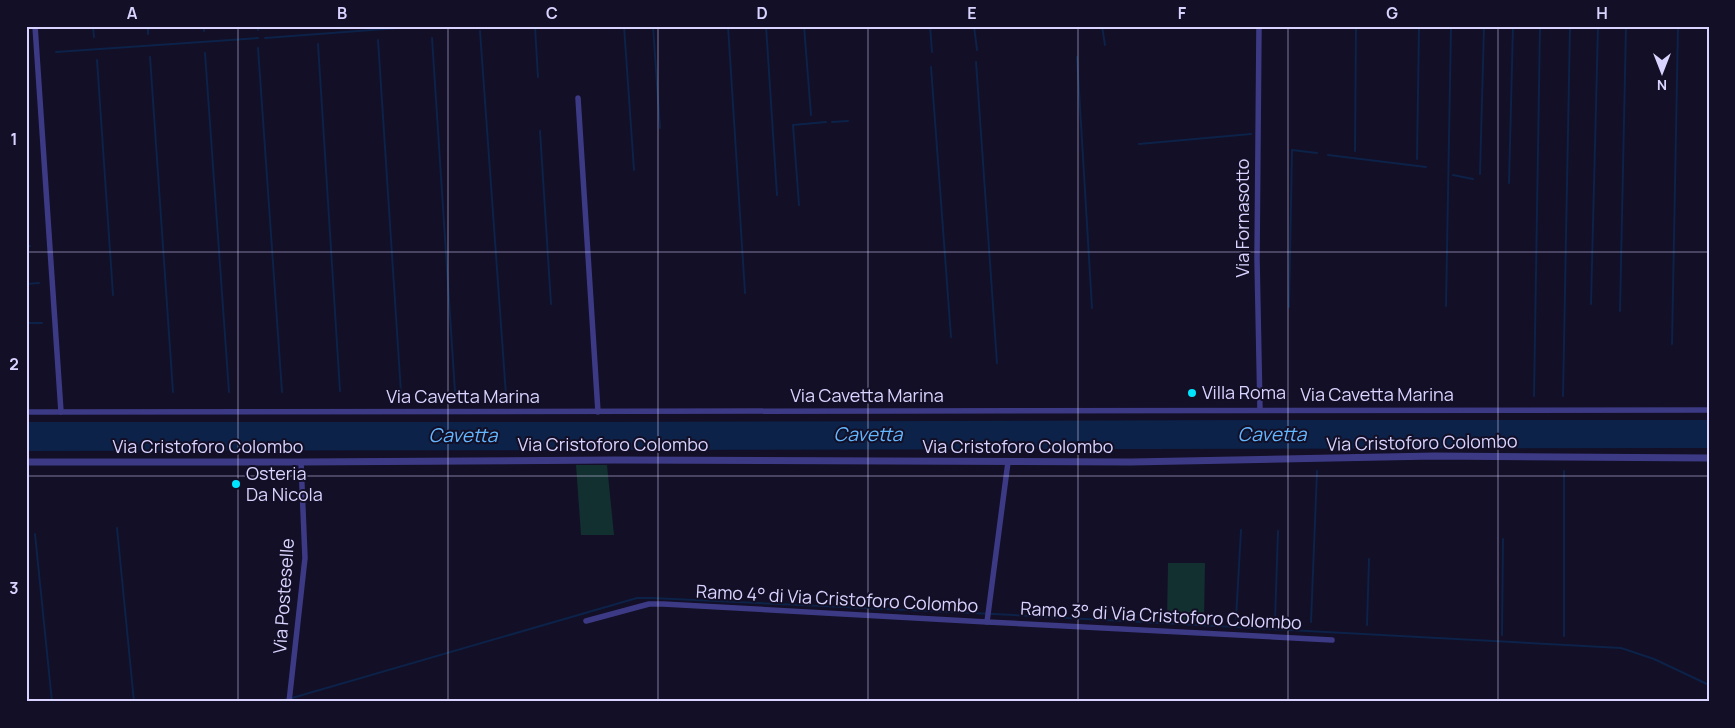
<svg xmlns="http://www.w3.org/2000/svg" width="1735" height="728" font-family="Manrope,sans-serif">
<rect width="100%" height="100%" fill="#130f26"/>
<!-- green -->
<g fill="#12302f">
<polygon points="576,465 607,465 614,535 581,535"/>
<polygon points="1168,563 1205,563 1204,621 1167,620"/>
</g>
<!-- water -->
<polygon fill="#0c2248" points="1259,420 1709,420 1709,448 26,451 26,422 570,422"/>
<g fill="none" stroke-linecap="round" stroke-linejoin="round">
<!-- stream -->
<g stroke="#0c2248" stroke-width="2">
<polyline points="93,26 94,37"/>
<polyline points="148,26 148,34"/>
<polyline points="204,26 204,31"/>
<polyline points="257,26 258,30"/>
<polyline points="535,26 538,77"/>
<polyline points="624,26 634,170"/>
<polyline points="653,26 660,128"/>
<polyline points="728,26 745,293"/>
<polyline points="766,26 777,195"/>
<polyline points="804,26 811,115"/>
<polyline points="930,26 932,52"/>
<polyline points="974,26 977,50"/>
<polyline points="1102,26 1105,45"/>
<polyline points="480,31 506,395"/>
<polyline points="265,38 425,26"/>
<polyline points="432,38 455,392"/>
<polyline points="378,40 401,393"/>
<polyline points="318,44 340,391"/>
<polyline points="258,48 282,392"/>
<polyline points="56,52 258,38"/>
<polyline points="205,53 229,392"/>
<polyline points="150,57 173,392"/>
<polyline points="1077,57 1092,308"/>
<polyline points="97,60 113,295"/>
<polyline points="976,62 997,363"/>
<polyline points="931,67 951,337"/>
<polyline points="832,122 848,121"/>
<polyline points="540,131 551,304"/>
<polyline points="1139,144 1251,134"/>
<polyline points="1355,151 1356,26"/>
<polyline points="1328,155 1426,167"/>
<polyline points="1417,159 1419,26"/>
<polyline points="1480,174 1484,26"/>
<polyline points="1453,175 1473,179"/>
<polyline points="1509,183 1513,26"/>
<polyline points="799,205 793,125 826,122"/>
<polyline points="26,246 30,246"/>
<polyline points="26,284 39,283"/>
<polyline points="1591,304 1598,26"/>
<polyline points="1446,306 1451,26"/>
<polyline points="1289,307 1292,150 1317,153"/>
<polyline points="1620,311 1626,26"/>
<polyline points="26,323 42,323"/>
<polyline points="1672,344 1678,26"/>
<polyline points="1534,396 1540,26"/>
<polyline points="1563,396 1570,26"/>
<polyline points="1564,471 1564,636"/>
<polyline points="117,528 134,702"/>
<polyline points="35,534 52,702"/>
<polyline points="1236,619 1241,530"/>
<polyline points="1275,621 1278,531"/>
<polyline points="1311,622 1317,471"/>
<polyline points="1367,625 1369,559"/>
<polyline points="1502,635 1503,539"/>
<polyline points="292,698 637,598 652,598 994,614 1621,648 1654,659 1709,685"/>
<polyline points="279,702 287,699"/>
</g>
<!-- minor -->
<g stroke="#3d3a85" stroke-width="5.5">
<polyline points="35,26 61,412"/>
<polyline points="1259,26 1257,259 1260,410"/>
<polyline points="578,98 598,412"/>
<polyline points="26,412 1709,410"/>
<polyline points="586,621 649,604 663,604 987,622 1008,462"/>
<polyline points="987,622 1332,640"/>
<polyline points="289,702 305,558 301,462"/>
</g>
<!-- tertiary -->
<polyline stroke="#3d3a85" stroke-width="7" points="26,462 301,462 615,460 1131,462 1434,456 1709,458"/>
</g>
<!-- grid -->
<path fill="none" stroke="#d9d4ff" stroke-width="1" stroke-opacity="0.55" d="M238,26V702M448,26V702M658,26V702M868,26V702M1078,26V702M1288,26V702M1498,26V702M26,252H1709M26,476H1709"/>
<!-- markers -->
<g fill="#00e5ff" stroke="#130f26" stroke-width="2">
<circle cx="1192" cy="393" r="5"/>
<circle cx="236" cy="484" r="5"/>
</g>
<g text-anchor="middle" stroke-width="4" stroke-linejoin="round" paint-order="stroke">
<!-- street labels -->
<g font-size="18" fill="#d9d4ff" stroke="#130f26">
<text transform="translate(1243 218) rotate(-90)" y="6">Via Fornasotto</text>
<text x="1377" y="401">Via Cavetta Marina</text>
<text x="867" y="402">Via Cavetta Marina</text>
<text x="463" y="403">Via Cavetta Marina</text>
<text transform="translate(1422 443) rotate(-1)" y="6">Via Cristoforo Colombo</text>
<text x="613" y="451">Via Cristoforo Colombo</text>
<text x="208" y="453">Via Cristoforo Colombo</text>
<text x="1018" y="453">Via Cristoforo Colombo</text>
<text transform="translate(284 596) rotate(-86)" y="6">Via Posteselle</text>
<text transform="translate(837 599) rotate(3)" y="6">Ramo 4° di Via Cristoforo Colombo</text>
<text transform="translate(1161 616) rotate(3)" y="6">Ramo 3° di Via Cristoforo Colombo</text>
</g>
<!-- poi labels -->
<g font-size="18" fill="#d9d4ff" stroke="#130f26" text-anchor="start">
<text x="1202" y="399">Villa Roma</text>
<text x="246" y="480">Osteria<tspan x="246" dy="21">Da Nicola</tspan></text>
</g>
<!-- water labels -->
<g font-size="19" font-style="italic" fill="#62b6ff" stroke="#130f26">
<text x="868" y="441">Cavetta</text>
<text x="1272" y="441">Cavetta</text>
<text x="463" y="442">Cavetta</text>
</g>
</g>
<!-- border -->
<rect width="1735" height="728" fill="none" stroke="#130f26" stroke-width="55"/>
<!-- north arrow -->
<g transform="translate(1662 72) rotate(180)" stroke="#130f26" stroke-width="4" paint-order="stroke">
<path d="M0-4L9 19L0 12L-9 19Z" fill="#d9d4ff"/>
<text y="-8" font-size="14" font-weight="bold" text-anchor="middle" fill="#d9d4ff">N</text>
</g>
<rect x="28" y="28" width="1680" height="672" fill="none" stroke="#d9d4ff" stroke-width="2"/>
<g font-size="16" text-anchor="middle" font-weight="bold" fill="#d9d4ff">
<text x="132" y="19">A</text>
<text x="342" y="19">B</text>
<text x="552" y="19">C</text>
<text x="762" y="19">D</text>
<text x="972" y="19">E</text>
<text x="1182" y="19">F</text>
<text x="1392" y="19">G</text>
<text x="1602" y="19">H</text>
<text x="14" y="145">1</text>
<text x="14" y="370">2</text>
<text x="14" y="594">3</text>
</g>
</svg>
